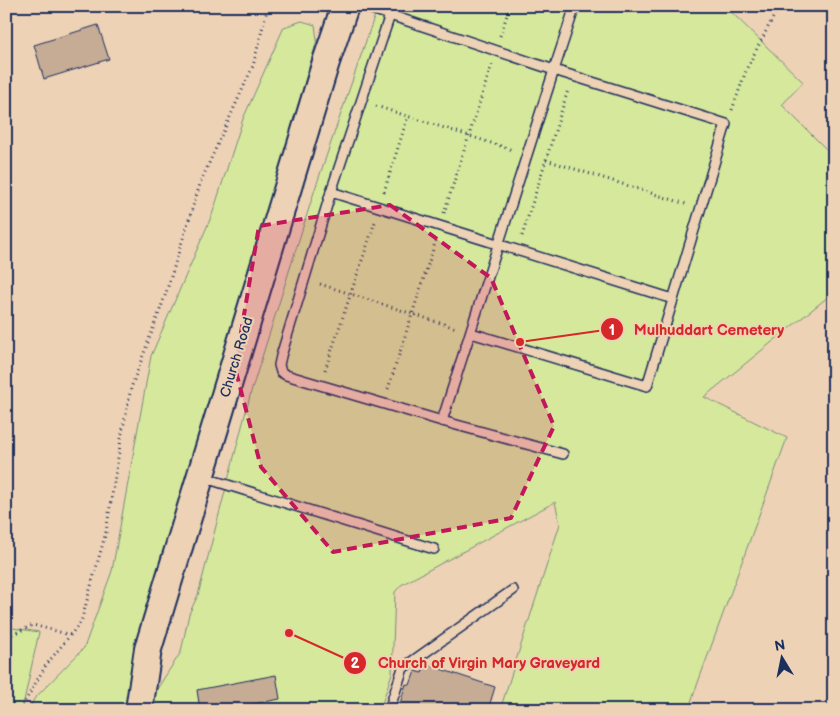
<svg xmlns="http://www.w3.org/2000/svg" width="840" height="716" font-family="'Balsamiq Sans',sans-serif">
<rect width="100%" height="100%" fill="#eed2b5"/>
<filter id="ink" filterUnits="userSpaceOnUse"><feTurbulence type="fractalNoise" baseFrequency=".02" numOctaves="2"/><feDisplacementMap in="SourceGraphic" scale="10" xChannelSelector="R" yChannelSelector="G"/><feConvolveMatrix kernelMatrix="1 2 1 2 8 2 1 2 1" color-interpolation-filters="sRGB"/></filter>
<g filter="url(#ink)">
<!-- green -->
<g fill="#d6e89b" stroke="#788c7c">
<polygon points="378,6 725,6 803,82 782,105 834,157 834,292 704,397 787,438 688,710 500,710 560,524 555,502 401,585 395,592 392,673 380,710 151,710 157,689 181,652 189,614 198,595 251,392 315,189"/>
<polygon points="302,21 315,25 317,40 131,678 129,710 29,710 34,699 84,648 112,571 151,356 212,215 243,119 284,27"/>
<polygon points="6,627 39,632 22,710 6,710"/>
</g>
<!-- building -->
<g fill="#c6ab95" stroke="#1b2f5e">
<polygon points="98,25 109,59 44,79 34,45"/>
<polygon points="425,664 495,687 488,710 398,710 406,684 410,685 415,671 422,673"/>
<polygon points="276,675 280,699 222,710 200,710 197,690"/>
</g>
<g fill="none" stroke-linecap="round" stroke-linejoin="round">
<!-- lane casing -->
<g stroke="#1b2f5e" stroke-width="12">
<g id="lane">
<polyline points="363,6 554,70 575,6"/>
<polyline points="393,6 331,192 281,356 279,365 281,372 286,375 442,421 554,70 726,124 647,386 471,333"/>
<polyline points="331,192 673,299"/>
<polyline points="442,421 563,454"/>
<polyline points="202,477 434,549"/>
<polyline points="389,710 403,668 513,590"/>
</g>
</g>
<!-- secondary casing -->
<g stroke="#1b2f5e" stroke-width="30">
<polyline id="secondary" points="139,710 148,649 326,62 345,6"/>
</g>
<!-- path -->
<g stroke="#1b2f5e" stroke-width="3" stroke-dasharray="1 4" stroke-linecap="butt">
<polyline points="500,36 510,6"/>
<polyline points="376,106 513,150"/>
<polyline points="732,110 747,68 779,6"/>
<polyline points="546,160 686,204"/>
<polyline points="384,192 408,116"/>
<polyline points="444,213 492,64"/>
<polyline points="522,236 568,90"/>
<polyline points="320,284 456,328"/>
<polyline points="325,370 375,222"/>
<polyline points="388,389 436,240"/>
<polyline points="6,647 9,636 33,625 71,635"/>
<polyline points="20,710 46,665 81,622 106,532 122,433 131,388 164,299 201,181 253,66 268,6"/>
</g>
<!-- lane -->
<use href="#lane" stroke="#eed2b5" stroke-width="9"/>
<!-- secondary -->
<use href="#secondary" stroke="#eed2b5" stroke-width="26"/>
</g>
</g>
<!-- marked area -->
<path fill="#c2185b" fill-opacity="0.2" stroke="#c2185b" stroke-width="4" stroke-dasharray="10 6" stroke-linejoin="round" d="M390,205L491,278L554,426L511,518L333,552L261,467L235,368L259,226Z"/>
<g text-anchor="middle" stroke-width="4" stroke-linejoin="round" paint-order="stroke">
<!-- street labels -->
<g font-size="14" fill="#1b2f5e" stroke="#eed2b5">
<text transform="translate(236 357) rotate(-73)" y="5">Church Road</text>
</g>
</g>
<!-- callouts -->
<path fill="none" stroke="#d62828" stroke-width="2" d="M520 342L612 329M289 633L355 663"/>
<g fill="#d62828" stroke="#eed2b5" stroke-width="2">
<circle cx="520" cy="342" r="5"/>
<circle cx="289" cy="633" r="5"/>
<circle cx="612" cy="329" r="12"/>
<circle cx="355" cy="663" r="12"/>
</g>
<g font-size="15" text-anchor="middle" font-weight="bold" fill="#fff">
<text x="612" y="335">1</text>
<text x="355" y="668">2</text>
</g>
<g font-size="15" text-anchor="middle" font-weight="bold" fill="#d62828" stroke="#eed2b5" stroke-width="4" stroke-linejoin="round" paint-order="stroke">
<text x="709" y="335">Mulhuddart Cemetery</text>
<text x="489" y="668">Church of Virgin Mary Graveyard</text>
</g>
<!-- margin -->
<rect width="840" height="716" fill="none" stroke="#eed2b5" stroke-width="25"/>
<rect x="12" y="12" width="815" height="691" fill="none" stroke="#1b2f5e" stroke-width="2" filter="url(#ink)"/>
<!-- north arrow -->
<g transform="translate(782 658) rotate(350)" stroke="#eed2b5" stroke-width="4" paint-order="stroke">
<path d="M0-4L9 19L0 12L-9 19Z" fill="#1b2f5e"/>
<text y="-8" font-size="14" font-weight="bold" text-anchor="middle" fill="#1b2f5e">N</text>
</g>
</svg>
